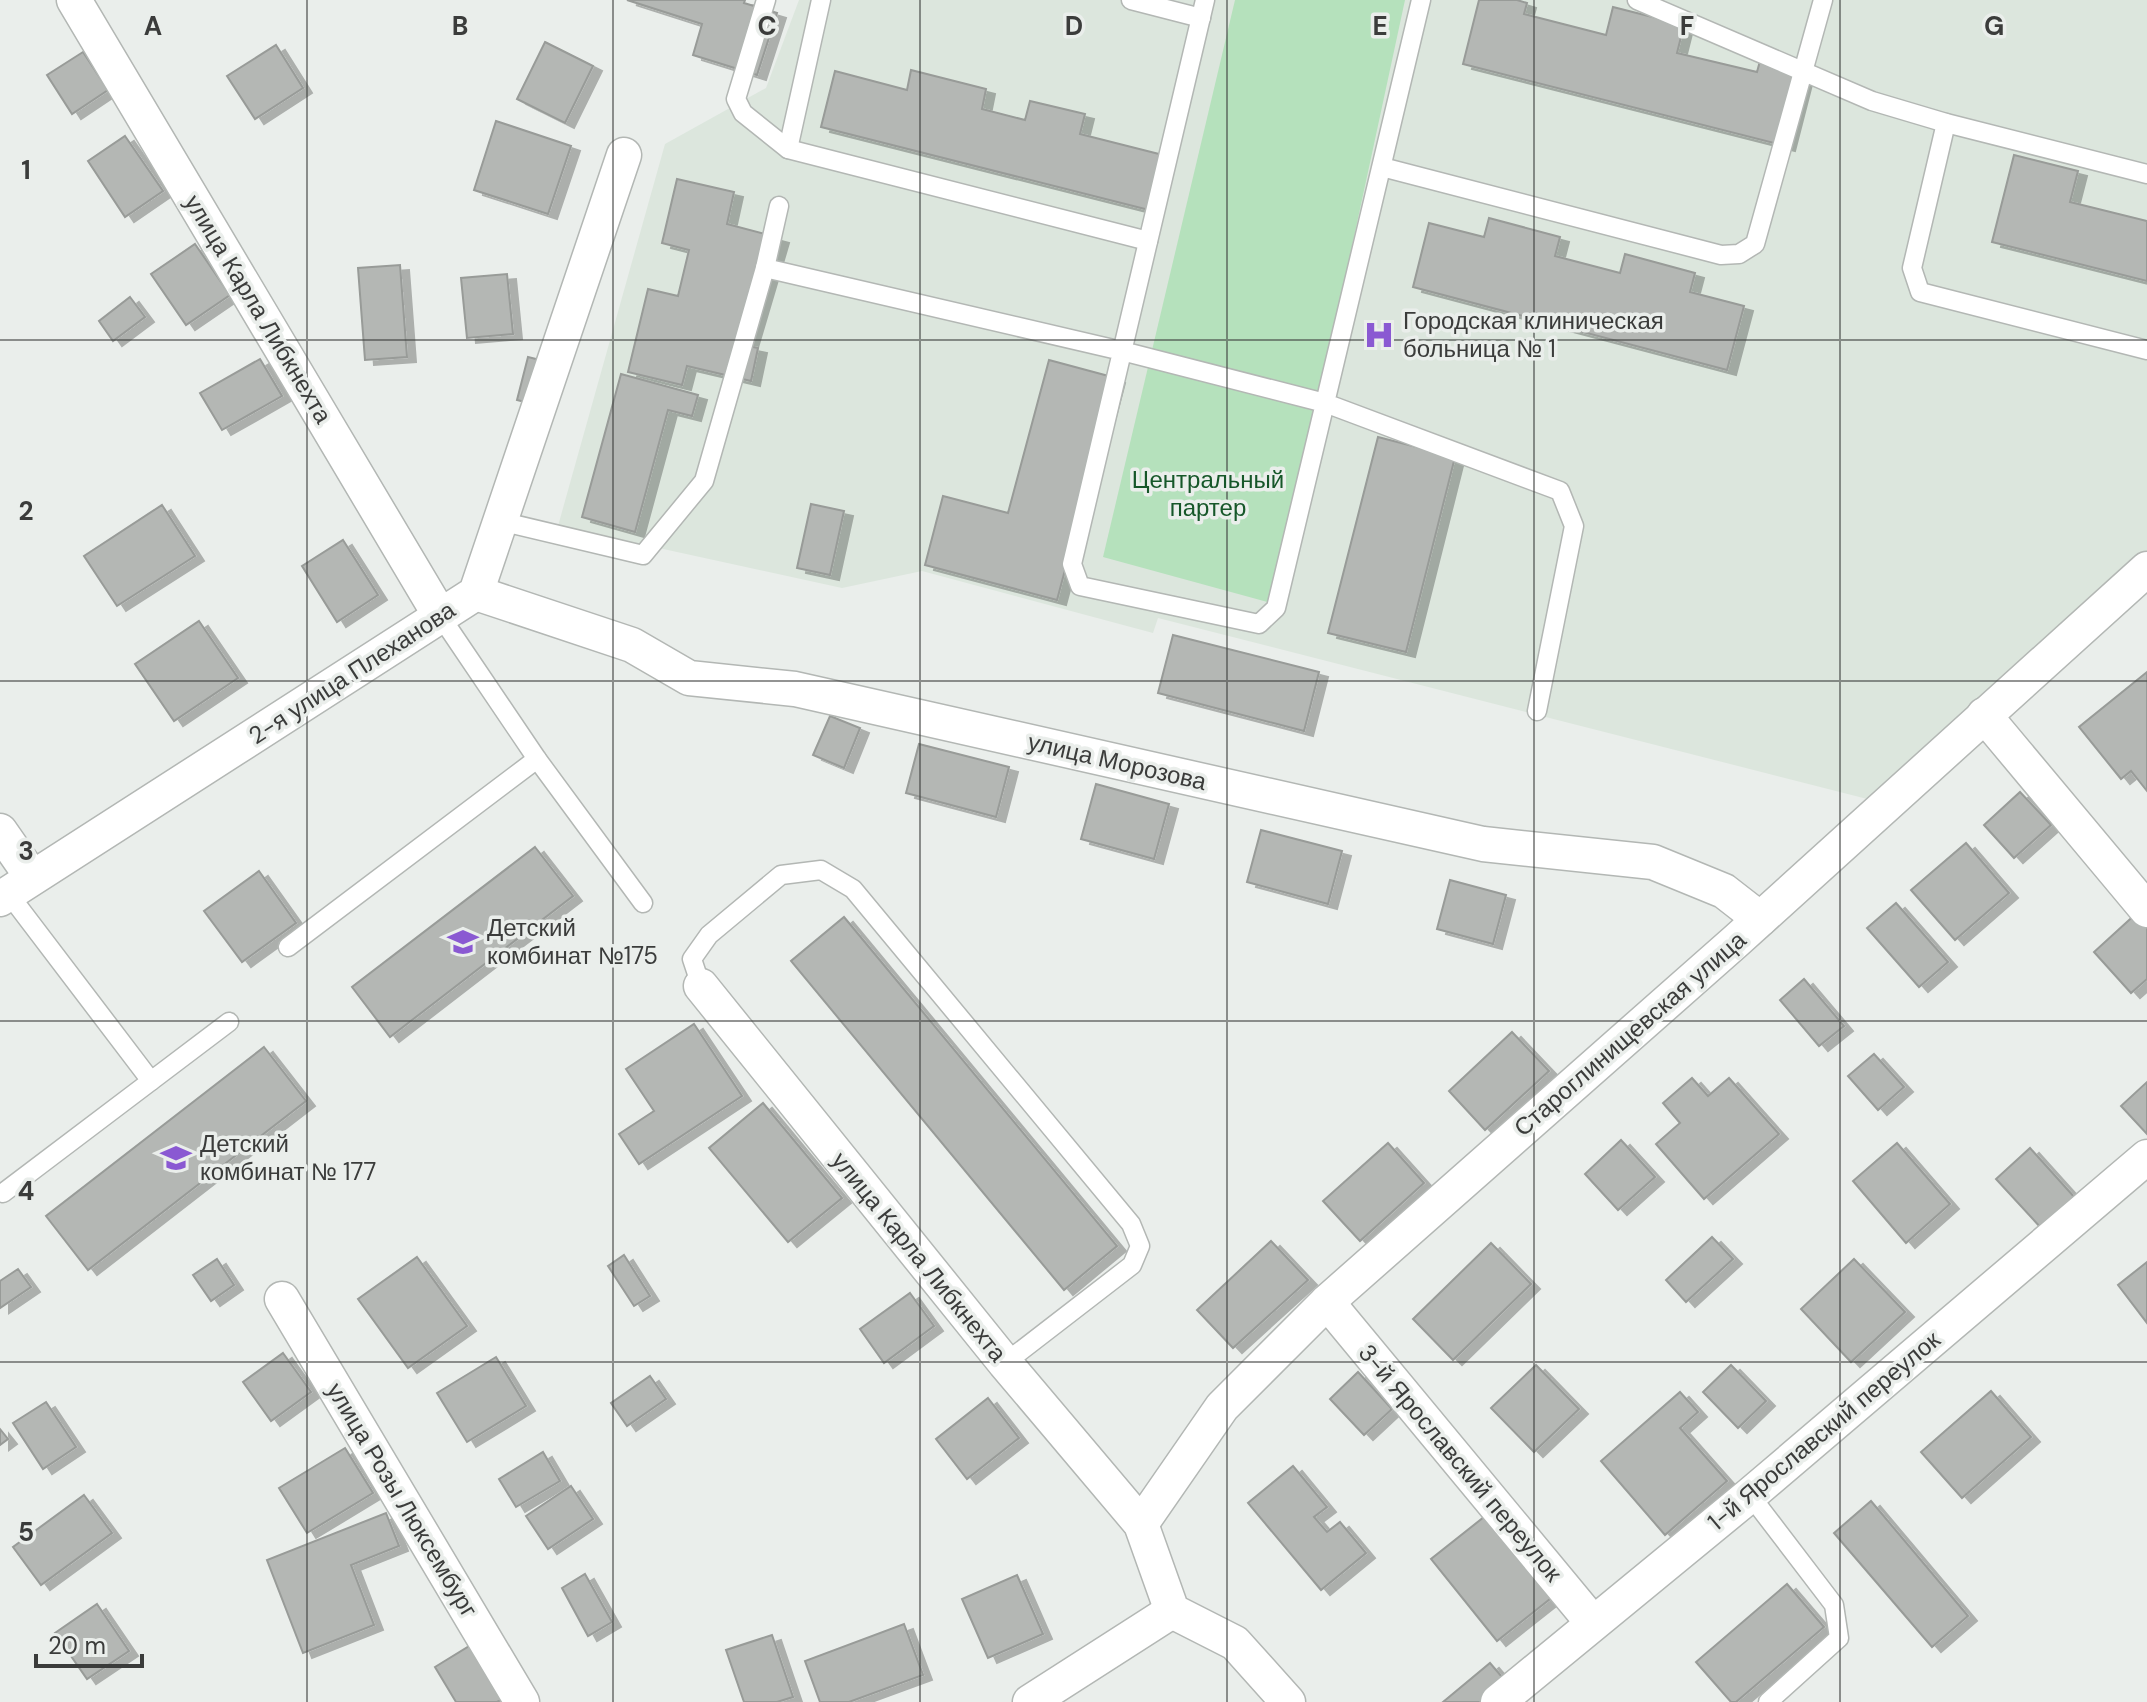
<svg xmlns="http://www.w3.org/2000/svg" width="2147" height="1702" font-family="'DM Sans',sans-serif">
<defs>
<filter id="shadow"><feDropShadow dx="9" dy="5" stdDeviation="0" flood-color="#0004"/></filter>
</defs>
<rect width="100%" height="100%" fill="#eaeeeb"/>
<!-- built -->
<polygon fill="#dce6dd" points="799,0 2147,0 2147,585 1883,803 1158,618 1153,633 922,571 842,588 558,526 665,144 766,88"/>
<!-- green -->
<polygon fill="#b5e1bc" points="1235,0 1405,0 1275,604 1103,557"/>
<!-- building -->
<g fill="#b4b7b4" stroke="#989b98" stroke-width="2" filter="url(#shadow)">
<polygon points="627,0 745,0 744,3 777,13 757,75 693,55 702,24"/>
<polygon points="1479,0 1517,0 1527,3 1524,14 1606,35 1613,7 1684,25 1677,53 1757,72 1760,61 1805,72 1786,146 1463,64"/>
<polygon points="545,42 593,66 565,123 517,99"/>
<polygon points="276,45 303,88 255,119 227,76"/>
<polygon points="83,52 108,90 72,114 47,75"/>
<polygon points="911,70 986,89 982,109 1025,120 1030,101 1085,114 1080,134 1163,155 1149,210 821,127 835,71 907,90"/>
<polygon points="496,121 571,146 548,214 474,190"/>
<polygon points="125,136 163,191 125,217 88,161"/>
<polygon points="2014,155 2078,171 2070,202 2147,221 2147,281 1992,242"/>
<polygon points="677,179 734,192 727,224 780,238 748,346 758,348 751,381 687,366 682,385 628,372 648,289 678,296 689,250 662,243"/>
<polygon points="1489,218 1560,237 1555,256 1620,273 1625,254 1695,273 1690,292 1744,306 1727,370 1413,287 1429,223 1484,237"/>
<polygon points="195,244 230,295 186,325 151,274"/>
<polygon points="400,265 407,357 365,360 358,268"/>
<polygon points="507,274 513,334 467,338 461,278"/>
<polygon points="130,297 145,317 113,341 99,321"/>
<polygon points="528,357 556,364 545,407 517,400"/>
<polygon points="260,359 282,396 222,430 200,393"/>
<polygon points="1049,360 1116,378 1057,600 925,565 943,496 1008,513"/>
<polygon points="621,374 698,395 692,416 668,410 635,532 582,517"/>
<polygon points="1378,437 1455,457 1406,652 1328,633"/>
<polygon points="811,504 844,511 830,575 797,568"/>
<polygon points="162,505 195,556 117,606 84,556"/>
<polygon points="343,540 378,595 337,622 302,566"/>
<polygon points="199,621 238,678 174,721 135,664"/>
<polygon points="1173,635 1319,672 1304,731 1158,693"/>
<polygon points="2147,672 2147,791 2131,771 2121,779 2079,727"/>
<polygon points="830,716 860,728 844,768 813,755"/>
<polygon points="919,744 1009,767 996,817 906,793"/>
<polygon points="1096,784 1169,804 1154,859 1081,839"/>
<polygon points="2020,792 2051,825 2014,858 1984,825"/>
<polygon points="1261,830 1342,851 1328,904 1247,882"/>
<polygon points="1966,843 2009,893 1955,940 1911,890"/>
<polygon points="535,847 573,896 390,1037 352,987"/>
<polygon points="259,871 296,923 242,962 204,911"/>
<polygon points="1450,880 1506,895 1493,944 1437,929"/>
<polygon points="1896,903 1948,962 1919,987 1867,928"/>
<polygon points="2139,911 2147,920 2147,979 2131,993 2094,952"/>
<polygon points="844,917 1117,1246 1064,1290 791,961"/>
<polygon points="1804,979 1844,1026 1819,1046 1780,1000"/>
<polygon points="694,1024 742,1096 639,1164 619,1134 654,1111 626,1069"/>
<polygon points="1512,1032 1549,1071 1485,1130 1449,1091"/>
<polygon points="264,1047 306,1101 88,1270 46,1216"/>
<polygon points="1874,1054 1904,1087 1878,1110 1848,1076"/>
<polygon points="1692,1078 1708,1096 1729,1078 1779,1134 1704,1199 1656,1144 1680,1123 1663,1103"/>
<polygon points="2147,1082 2147,1134 2121,1106"/>
<polygon points="763,1103 842,1198 788,1242 709,1148"/>
<polygon points="1621,1140 1655,1177 1618,1210 1585,1174"/>
<polygon points="1388,1143 1424,1183 1360,1241 1323,1201"/>
<polygon points="1897,1143 1950,1204 1906,1243 1853,1181"/>
<polygon points="2030,1148 2076,1199 2042,1229 1996,1179"/>
<polygon points="1712,1237 1733,1259 1686,1302 1666,1280"/>
<polygon points="1271,1241 1308,1280 1233,1348 1197,1310"/>
<polygon points="1491,1243 1531,1284 1453,1360 1413,1319"/>
<polygon points="624,1255 650,1296 634,1306 608,1266"/>
<polygon points="417,1257 467,1326 408,1368 358,1299"/>
<polygon points="217,1259 234,1285 211,1301 193,1275"/>
<polygon points="1854,1259 1905,1312 1851,1362 1801,1309"/>
<polygon points="2147,1262 2147,1323 2118,1285"/>
<polygon points="18,1269 31,1287 0,1308 0,1281"/>
<polygon points="910,1293 934,1326 884,1363 860,1329"/>
<polygon points="283,1353 311,1392 271,1421 243,1382"/>
<polygon points="496,1357 526,1406 467,1442 437,1393"/>
<polygon points="1536,1365 1579,1409 1534,1452 1491,1408"/>
<polygon points="1731,1365 1766,1401 1738,1428 1703,1392"/>
<polygon points="1358,1372 1392,1409 1364,1435 1330,1399"/>
<polygon points="650,1376 666,1399 627,1426 611,1403"/>
<polygon points="1991,1391 2031,1437 1962,1498 1921,1452"/>
<polygon points="1680,1392 1698,1412 1680,1428 1727,1481 1665,1535 1601,1461"/>
<polygon points="988,1398 1019,1438 967,1479 936,1439"/>
<polygon points="46,1402 76,1447 43,1469 13,1423"/>
<polygon points="0,1429 8,1439 0,1445"/>
<polygon points="345,1448 373,1493 307,1533 279,1488"/>
<polygon points="543,1452 560,1481 516,1507 499,1479"/>
<polygon points="1293,1466 1327,1507 1314,1517 1327,1532 1340,1522 1366,1553 1321,1590 1248,1503"/>
<polygon points="571,1486 593,1519 548,1549 526,1516"/>
<polygon points="84,1495 112,1533 41,1585 13,1547"/>
<polygon points="1871,1501 1968,1616 1932,1647 1834,1533"/>
<polygon points="386,1513 399,1546 351,1565 374,1625 303,1653 267,1560"/>
<polygon points="1489,1513 1555,1595 1497,1641 1431,1559"/>
<polygon points="585,1574 612,1622 588,1636 562,1588"/>
<polygon points="1017,1575 1043,1634 988,1658 962,1599"/>
<polygon points="1787,1584 1824,1627 1736,1702 1731,1702 1696,1662"/>
<polygon points="97,1604 129,1651 87,1679 55,1633"/>
<polygon points="904,1624 923,1675 849,1702 820,1702 805,1661"/>
<polygon points="772,1635 793,1697 777,1702 744,1702 726,1650"/>
<polygon points="471,1645 503,1699 497,1702 456,1702 435,1667"/>
<polygon points="1490,1663 1514,1691 1501,1702 1443,1702"/>
</g>
<g fill="none" stroke-linecap="round" stroke-linejoin="round">
<!-- service casing -->
<g stroke="#b3b7b4" stroke-width="21">
<g id="service">
<polyline points="766,0 736,99 743,113 788,149 1148,241"/>
<polyline points="1131,0 1201,18"/>
<polyline points="1421,0 1325,403 1560,491 1574,526 1537,711"/>
<polyline points="1637,0 1872,101 1946,123 2147,174"/>
<polyline points="1946,123 1912,268 1920,292 2147,350"/>
<polyline points="788,149 821,0"/>
<polyline points="1382,167 1721,255 1739,254 1755,244 1823,0"/>
<polyline points="765,268 1122,351 1325,403 1276,608 1259,624 1080,586 1072,564 1205,0"/>
<polyline points="500,521 643,555 704,481 765,268 779,206"/>
<polyline points="441,617 537,759 643,903"/>
<polyline points="288,947 537,759"/>
<polyline points="701,986 692,959 709,935 781,875 821,870 853,889 1131,1224 1140,1246 1132,1265 1005,1363"/>
<polyline points="151,1081 229,1022"/>
<polyline points="3,1193 151,1081 8,893"/>
<polyline points="1750,1495 1834,1605 1839,1638 1768,1702"/>
</g>
</g>
<!-- minor casing -->
<g stroke="#b3b7b4" stroke-width="37">
<g id="minor">
<polyline points="74,0 441,617"/>
<polyline points="476,593 632,645 689,678 795,689 1483,844 1653,862 1724,891 1760,919"/>
<polyline points="1984,715 2147,910"/>
<polyline points="0,831 32,877"/>
<polyline points="0,899 476,593 624,155"/>
<polyline points="701,986 1005,1363 1141,1524 1172,1611 1235,1643 1288,1702"/>
<polyline points="282,1299 522,1702"/>
<polyline points="1327,1302 1593,1623"/>
<polyline points="1141,1524 1222,1407 1327,1302 1736,941 2147,569"/>
<polyline points="1030,1702 1172,1611"/>
<polyline points="1498,1702 1750,1495 2147,1157"/>
</g>
</g>
<!-- service -->
<use href="#service" stroke="#fff" stroke-width="18"/>
<!-- minor -->
<use href="#minor" stroke="#fff" stroke-width="34"/>
</g>
<!-- grid -->
<path fill="none" stroke="#3b3c3b" stroke-width="2" stroke-opacity="0.55" d="M307,0V1702M613,0V1702M920,0V1702M1227,0V1702M1534,0V1702M1840,0V1702M0,340H2147M0,681H2147M0,1021H2147M0,1362H2147"/>
<!-- icons -->
<defs>
<g id="hospital-bare" transform="scale(2.4)"><path d="M-5-5h3v3.5h4V-5h3V5h-3V1.5h-4V5h-3Z" fill="#8a59d2" stroke="#eaeeeb" stroke-width="2.5" paint-order="stroke"/></g>
<g id="school-bare" transform="scale(2.4)"><path d="M0-5L7-2L0 1L-7-2ZM-4 1L0 2.5L4 1V4Q0 6-4 4Z" fill="#8a59d2" stroke="#eaeeeb" stroke-width="2.5" paint-order="stroke"/></g>
</defs>
<g fill-rule="evenodd">
<use href="#hospital-bare" x="1379" y="335"/>
<use href="#school-bare" x="463" y="942"/>
<use href="#school-bare" x="176" y="1158"/>
</g>
<g text-anchor="middle" stroke-width="7" stroke-linejoin="round" paint-order="stroke">
<!-- street labels -->
<g font-size="24" fill="#3b3c3b" stroke="#eaeeeb">
<text transform="translate(258 309) rotate(59)" y="8">улица Карла Либкнехта</text>
<text transform="translate(352 673) rotate(-33)" y="8">2-я улица Плеханова</text>
<text transform="translate(1117 762) rotate(13)" y="8">улица Морозова</text>
<text transform="translate(1630 1034) rotate(-41)" y="8">Староглинищевская улица</text>
<text transform="translate(919 1257) rotate(51)" y="8">улица Карла Либкнехта</text>
<text transform="translate(1824 1431) rotate(-40)" y="8">1-й Ярославский переулок</text>
<text transform="translate(1460 1463) rotate(50)" y="8">3-й Ярославский переулок</text>
<text transform="translate(402 1500) rotate(59)" y="8">улица Розы Люксембург</text>
</g>
<!-- poi labels -->
<g font-size="24" fill="#3b3c3b" stroke="#eaeeeb" text-anchor="start">
<text x="1403" y="329">Городская клиническая<tspan x="1403" dy="28">больница № 1</tspan></text>
<text x="487" y="936">Детский<tspan x="487" dy="28">комбинат №175</tspan></text>
<text x="200" y="1152">Детский<tspan x="200" dy="28">комбинат № 177</tspan></text>
</g>
<!-- park labels -->
<g font-size="24" fill="#165729" stroke="#eaeeeb">
<text x="1208" y="488">Центральный<tspan x="1208" dy="28">партер</tspan></text>
</g>
</g>
<g font-size="26" text-anchor="middle" font-weight="bold" fill="#3b3c3b" stroke="#eaeeeb" stroke-width="7" stroke-linejoin="round" paint-order="stroke">
<text x="153" y="35">A</text>
<text x="460" y="35">B</text>
<text x="767" y="35">C</text>
<text x="1074" y="35">D</text>
<text x="1380" y="35">E</text>
<text x="1687" y="35">F</text>
<text x="1994" y="35">G</text>
<text x="26" y="179">1</text>
<text x="26" y="520">2</text>
<text x="26" y="860">3</text>
<text x="26" y="1200">4</text>
<text x="26" y="1541">5</text>
</g>
<!-- scale -->
<path d="M36 1654v12h106v-12" fill="none" stroke="#3b3c3b" stroke-width="4"/>
<text x="48" y="1654" font-size="24" fill="#3b3c3b" stroke="#eaeeeb" stroke-width="6" paint-order="stroke">20 m</text>
</svg>
